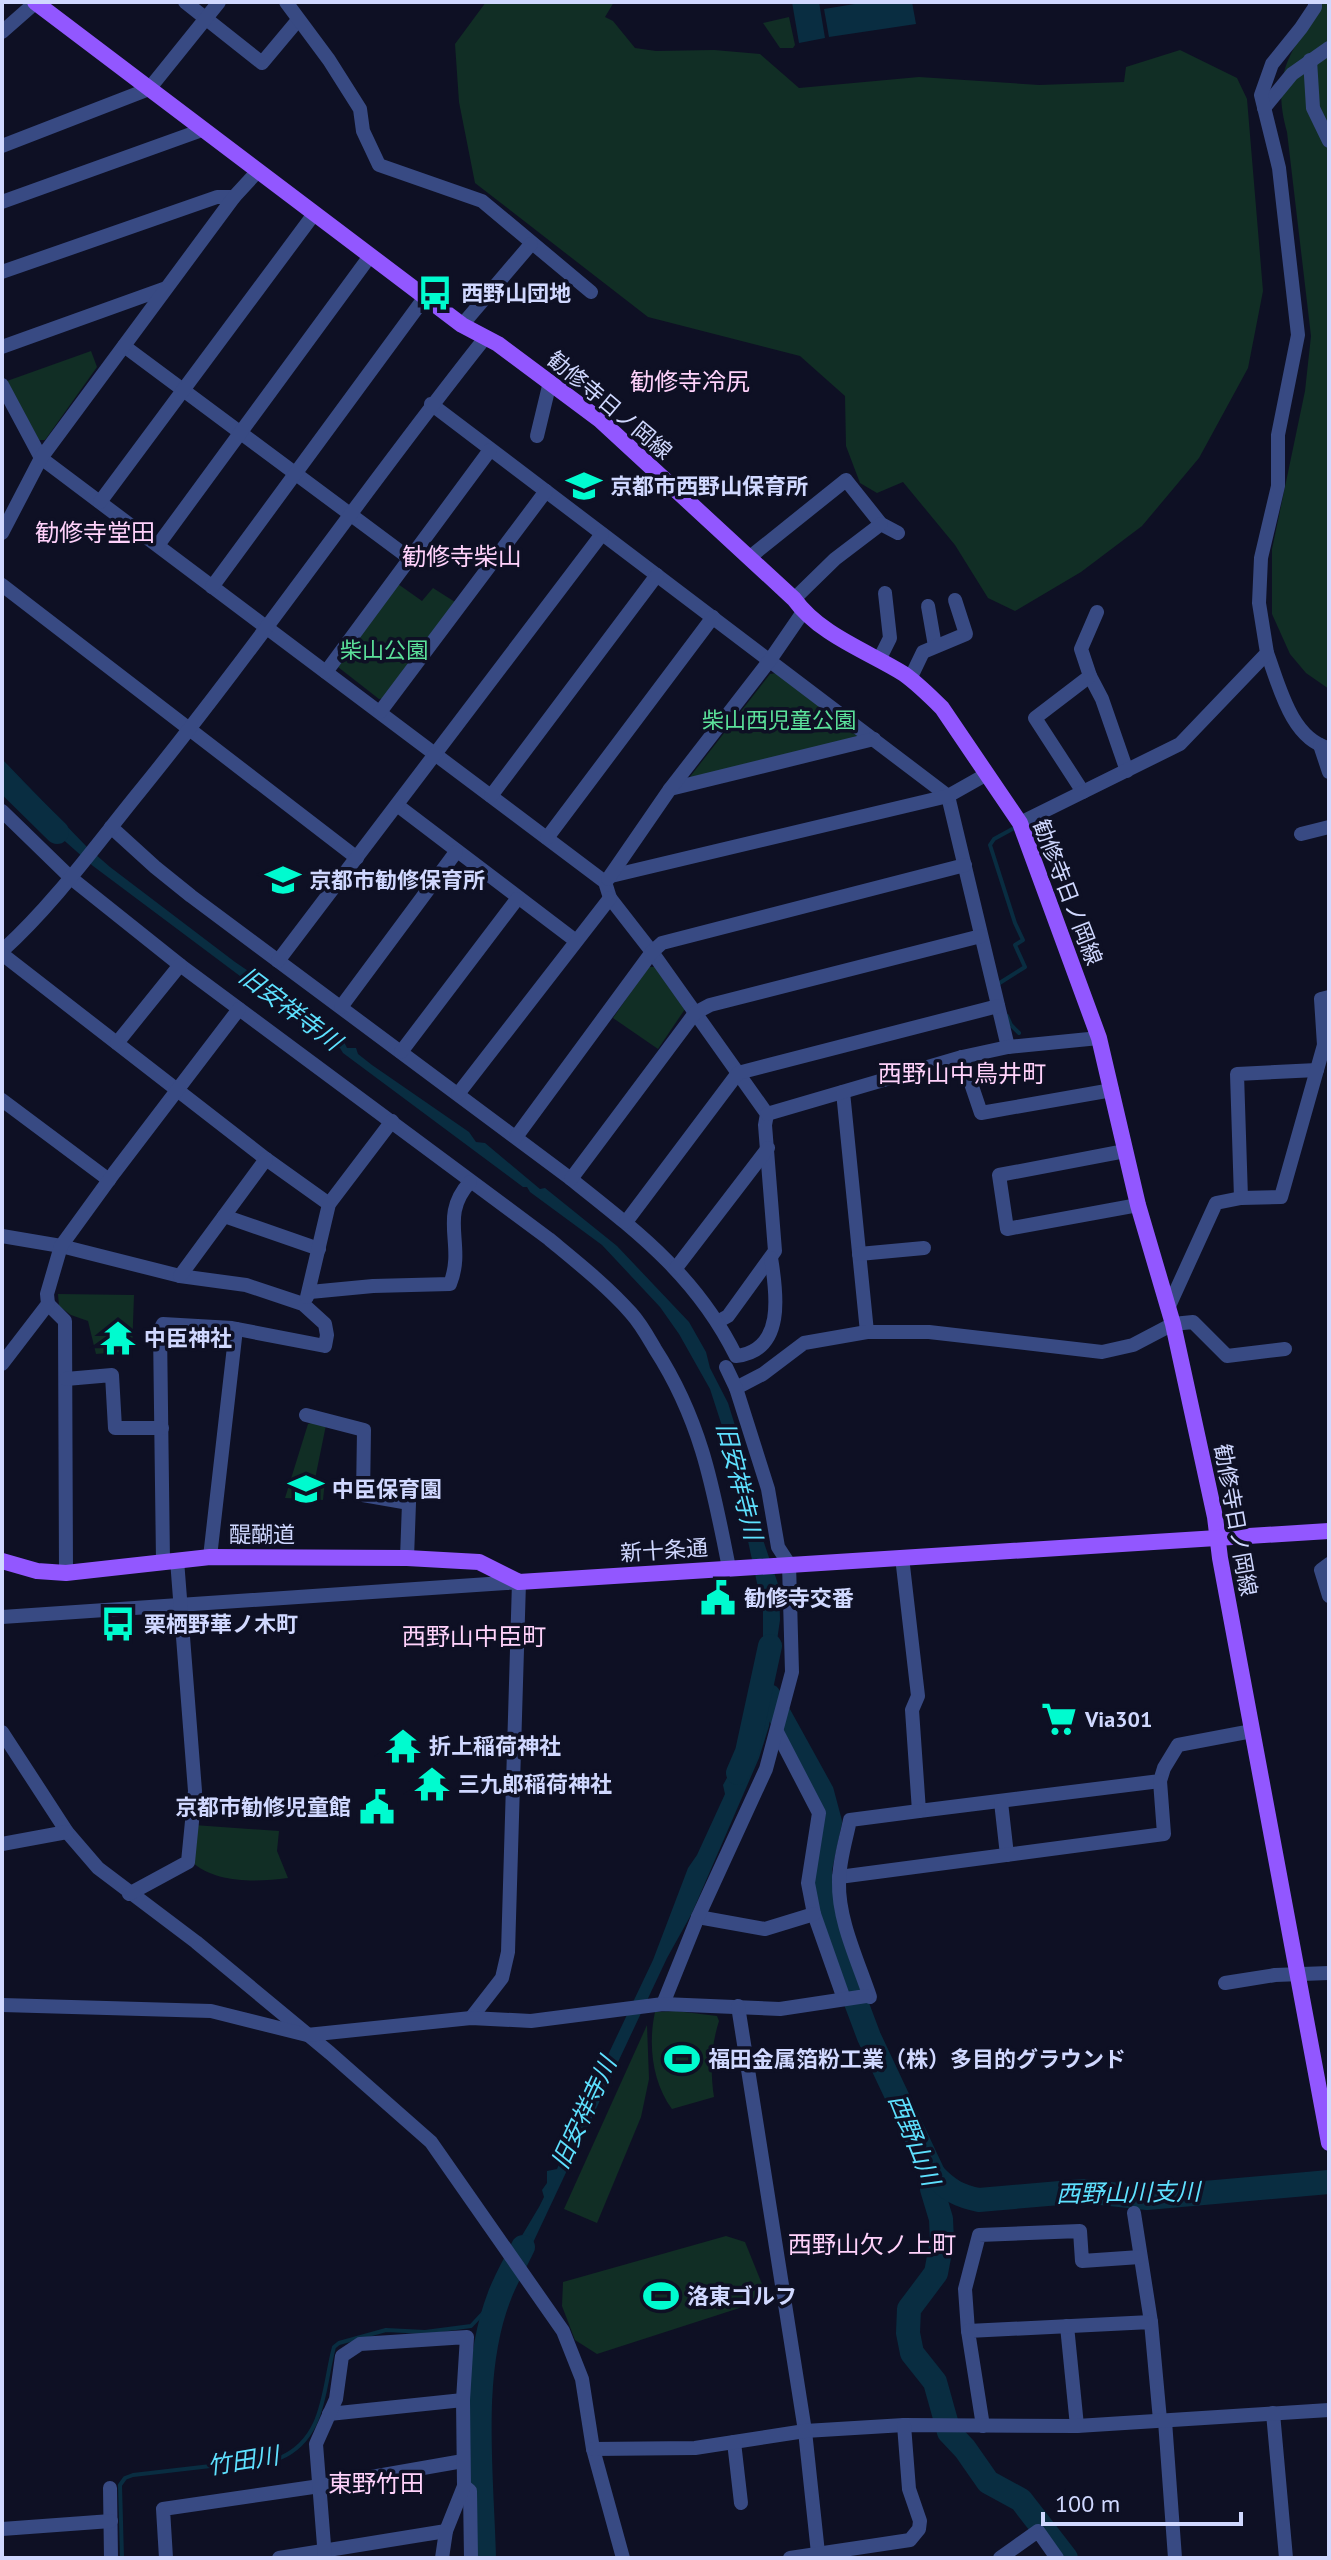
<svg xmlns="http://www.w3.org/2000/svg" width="1331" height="2560" font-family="'PT Sans','Noto Sans JP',sans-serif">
<rect width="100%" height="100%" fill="#0e1024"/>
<!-- green -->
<g fill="#112e25">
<polygon points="486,2 614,2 605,17 613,21 635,48 656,51 714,50 760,54 799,88 919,77 1039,85 1124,82 1126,67 1180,50 1237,78 1247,99 1263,291 1248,368 1199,458 1142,526 1081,572 1015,611 988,598 955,545 903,482 877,493 860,483 846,446 845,396 800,356 648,317 475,183 459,102 455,44"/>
<path d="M1321,2H1329V689L1306,673L1290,654L1272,614V549L1305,391L1311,336L1287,132C1270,71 1293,52 1321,2Z"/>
<polygon points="789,17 795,45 793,48 780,48 763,23"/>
<polygon points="91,351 97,367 45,440 39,440 7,381"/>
<polygon points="398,584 422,601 433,588 455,602 384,698 379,699 338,667"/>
<polygon points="777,673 859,735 858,739 689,778 770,674"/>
<polygon points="648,967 655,967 685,1009 658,1049 613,1018"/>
<polygon points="58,1294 134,1295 132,1351 96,1354 88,1321 71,1315 59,1306"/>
<polygon points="314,1422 326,1425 315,1479 325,1480 323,1500 285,1498 308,1424"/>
<path d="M194,1825L279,1831L277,1851L288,1878C258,1882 215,1884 191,1861Z"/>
<path d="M676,2011L717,2016L719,2021C711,2046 710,2070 714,2097L672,2109C652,2082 648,2044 655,2012Z"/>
<polygon points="647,2025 649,2079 641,2117 597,2223 564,2209"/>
<polygon points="726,2236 745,2242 764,2289 755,2303 597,2354 575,2340 562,2306 563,2282"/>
</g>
<!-- water -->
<g fill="#092d41">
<polygon points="792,2 819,2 825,38 799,43"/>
<polygon points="867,2 912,2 916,24 829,37 824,9"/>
<path d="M2,759L87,847L110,867L235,962L281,993L295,1008L299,1007L301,1013H309C312,1023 326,1026 329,1034H334L336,1038L343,1040L347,1048H356L358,1054L372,1065L469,1132L476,1142L485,1143L540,1189L545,1188L617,1246L689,1322L706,1352L710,1368L728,1403L747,1464L759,1528L779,1587L780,1620L773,1668L774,1690L769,1726L759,1758L692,1913L667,1958L514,2283L502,2269L539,2207L544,2197L542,2190L547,2183V2171L557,2169L564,2153L565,2139L570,2135L653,1960L688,1868L697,1855L725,1794L723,1785L733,1767L741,1766L763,1699V1611L745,1527L749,1521L745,1497L710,1389L679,1334L660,1307L602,1245L530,1192L527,1187H523L343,1053L340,1048H336L93,866L41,820L22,791L2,774Z"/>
</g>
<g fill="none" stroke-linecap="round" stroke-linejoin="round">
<!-- stream -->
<g stroke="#092d41" stroke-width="4">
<polyline points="998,984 1025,967 1015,945 1023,940 1015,923 990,845 994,839 1016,827"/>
<polyline points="1007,1016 1011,1025 1019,1033"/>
<path d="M122,2558L120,2485L125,2478L133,2475L280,2458C326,2438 323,2387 334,2347L339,2343L386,2330L425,2332L471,2326L498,2297"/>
</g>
<!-- river -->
<g stroke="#092d41" stroke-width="24">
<polyline points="2,778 57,832"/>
<polyline points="769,1696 822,1792 830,1822 820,1869 824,1917 869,2037 934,2175 932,2189 941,2219 942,2241 936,2273 909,2309 908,2333 912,2353 935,2382 949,2432 965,2449 988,2482 1021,2500 1066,2558"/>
<polyline points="738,1773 747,1752 770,1646"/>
<path d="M934,2175C948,2190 959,2196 979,2200L1083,2191L1147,2198L1329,2182"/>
<path d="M484,2558C482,2475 469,2375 499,2297C505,2280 515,2264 523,2247"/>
</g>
<!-- minor -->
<g stroke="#384a83" stroke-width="14">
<polyline points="185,2 262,63 298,20"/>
<polyline points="286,2 329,60 360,109 363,131 379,165 482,201 591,292"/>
<polyline points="2,32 35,3"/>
<polyline points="1310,60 1313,108 1329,141"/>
<polyline points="1264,108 1292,74 1329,48"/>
<polyline points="2,146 149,89 219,2"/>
<polyline points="2,202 202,130"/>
<polyline points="2,272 217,197 234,197"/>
<polyline points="462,325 531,244"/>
<polyline points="124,346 409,558"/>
<polyline points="2,347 166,288"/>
<polyline points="2,385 41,458 605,882 610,898 652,952 767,1114 765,1125 775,1251 728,1316 719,1321"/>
<polyline points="431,404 948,796 1008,1047"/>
<polyline points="537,436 550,382"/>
<polyline points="100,502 314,214"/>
<polyline points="2,533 41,458 234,197 257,172"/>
<polyline points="158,545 370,256"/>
<polyline points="750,557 846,480 881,524 898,533"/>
<polyline points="2,585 357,858"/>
<polyline points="212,587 425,297"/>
<polyline points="794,599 835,559 881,524"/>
<polyline points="928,606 935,646"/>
<path d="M1267,653C1279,685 1291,739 1329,748"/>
<polyline points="879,660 890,638 885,593"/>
<polyline points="326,672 490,450"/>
<polyline points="1090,676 1102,699 1127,771"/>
<polyline points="910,679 923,652 966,634 955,600"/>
<polyline points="380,712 546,491"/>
<polyline points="1320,745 1329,772"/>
<polyline points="670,789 874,739"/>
<polyline points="1083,792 1035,718 1090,676 1081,649 1097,612"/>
<polyline points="491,796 657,575"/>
<polyline points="397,805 576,941"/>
<path d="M2,811L71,878L180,965L549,1239C578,1263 607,1286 631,1313C641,1324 648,1337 655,1349C701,1420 713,1487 729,1568"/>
<polyline points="1020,823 1180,744 1267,653 1259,603 1261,558 1278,486 1278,435 1298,335 1279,168 1261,95 1272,64 1301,28 1315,7 1315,2"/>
<path d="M111,827L155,867L191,896L571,1179C639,1233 697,1277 736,1356C785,1351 777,1294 771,1258"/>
<polyline points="1301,834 1329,827"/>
<polyline points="547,838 713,617"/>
<polyline points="611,876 948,796 987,774"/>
<polyline points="608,879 670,789 770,660 803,612"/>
<path d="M2,951C54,904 96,845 140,791C260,643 367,486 485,338"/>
<polyline points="2,954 266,1159 329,1204"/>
<polyline points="278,961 602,534"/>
<polyline points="341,1007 456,852"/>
<polyline points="117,1043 180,965"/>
<polyline points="401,1052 517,899"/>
<polyline points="962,1057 981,1113 1112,1090"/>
<polyline points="843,1092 867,1332"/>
<polyline points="458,1094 610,898"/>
<polyline points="2,1100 109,1180"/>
<polyline points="767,1114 962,1057 1008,1047 1099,1038"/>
<polyline points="516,1137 652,952 662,943 965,865"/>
<polyline points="1125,1151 999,1175 1007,1229 1138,1205"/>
<polyline points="571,1179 695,1013 710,1005 981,936"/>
<polyline points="1241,1198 1237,1074 1317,1070"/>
<polyline points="224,1216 319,1249"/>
<polyline points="626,1222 738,1073 998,1006"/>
<polyline points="2,1236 61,1246 180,1276 246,1285 303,1304 325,1324 327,1335 325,1346 232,1328 163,1324 160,1330 163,1561"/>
<polyline points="859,1254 924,1248"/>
<polyline points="676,1268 768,1148"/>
<polyline points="180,1276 266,1159"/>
<path d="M310,1292L373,1286L450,1284C466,1244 438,1217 470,1182"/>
<polyline points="307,1297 329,1204 392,1121"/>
<polyline points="48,1304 65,1321 66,1573"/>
<polyline points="1169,1306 1216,1203 1241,1198 1281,1197 1324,1045 1321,999 1329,997"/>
<polyline points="2,1364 48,1304 47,1294 61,1246 114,1173 239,1009"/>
<polyline points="66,1379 112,1375 115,1428 162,1428"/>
<polyline points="736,1388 763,1374 804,1343 867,1332 929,1332 1102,1352 1133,1345 1173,1324 1193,1322 1227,1356 1285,1349"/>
<polyline points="306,1415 364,1430 363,1495 409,1503 407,1558"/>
<polyline points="210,1557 236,1329"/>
<polyline points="902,1557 918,1696 912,1710 919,1811 1160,1781 1164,1768 1178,1745 1252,1731"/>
<polyline points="1329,1564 1321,1570 1329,1596"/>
<polyline points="2,1617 519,1582 508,1952 502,1978 471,2018"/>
<polyline points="2,1732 67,1832 98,1868 196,1942 330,2053 431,2142 563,2331 582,2379 593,2449 623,2558"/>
<polyline points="777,1732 819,1813 808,1883 814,1914 844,1999"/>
<polyline points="1001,1802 1007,1855"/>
<polyline points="2,1844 67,1832"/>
<polyline points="839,1877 1164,1834 1160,1781"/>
<polyline points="129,1894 188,1862 195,1791 177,1560"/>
<polyline points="698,1917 765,1929 814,1914"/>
<polyline points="1225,1983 1275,1975 1329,1973"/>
<path d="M870,1997C858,1961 838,1920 839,1882C839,1861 846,1840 850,1820L919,1811"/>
<polyline points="663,2004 698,1917 766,1769 792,1672 789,1564 778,1547 768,1489 736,1388 726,1367"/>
<polyline points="2,2005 211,2011 307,2035 471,2018 531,2021 663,2004 780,2009 866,1996"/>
<polyline points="738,2006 805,2431 818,2553"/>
<polyline points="1134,2213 1151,2322"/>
<polyline points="1067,2326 1077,2426"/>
<polyline points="968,2331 965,2289 979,2235 1080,2231 1082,2261 1140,2257"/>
<polyline points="1273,2413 1286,2558"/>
<polyline points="329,2414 463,2400"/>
<polyline points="1165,2421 1175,2558"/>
<polyline points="983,2426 968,2331 1151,2322 1160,2420"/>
<polyline points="734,2442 741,2503"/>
<polyline points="593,2449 695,2448 805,2431 904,2425 1077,2426 1329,2410"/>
<polyline points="464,2486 470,2491 471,2558"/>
<polyline points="110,2488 111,2558"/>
<polyline points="2,2529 111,2521"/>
<polyline points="166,2558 163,2509 320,2486 463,2461"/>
<polyline points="279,2558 446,2531"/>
<polyline points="325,2558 316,2444 336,2399 342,2356 360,2344 467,2337 463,2400 464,2486 446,2531 442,2558"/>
<polyline points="790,2558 910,2540 919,2529 920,2521 909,2489 904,2425"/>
<polyline points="1000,2558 1038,2531 1057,2558"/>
</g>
<!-- major -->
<g stroke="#9257ff" stroke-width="16">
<path d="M35,2L462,325L498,344L600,420L794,599C820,635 867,651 904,674C918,684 930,696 942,708L1020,823L1099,1038L1138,1205L1173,1324L1215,1517L1220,1558L1329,2143"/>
<polyline points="2,1561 37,1571 66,1573 210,1557 407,1558 479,1562 519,1582 1329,1531"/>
</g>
</g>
<!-- icons -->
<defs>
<g id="bus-bare" transform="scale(2.76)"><path d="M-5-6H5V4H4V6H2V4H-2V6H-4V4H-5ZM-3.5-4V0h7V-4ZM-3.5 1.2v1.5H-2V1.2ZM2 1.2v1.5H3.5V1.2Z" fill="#00fbcf" stroke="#0e1024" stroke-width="2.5" paint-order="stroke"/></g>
<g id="school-bare" transform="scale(2.76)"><path d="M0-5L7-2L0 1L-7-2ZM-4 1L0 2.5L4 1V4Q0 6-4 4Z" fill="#00fbcf" stroke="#0e1024" stroke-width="2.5" paint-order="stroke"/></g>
<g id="temple-bare" transform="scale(2.76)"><path d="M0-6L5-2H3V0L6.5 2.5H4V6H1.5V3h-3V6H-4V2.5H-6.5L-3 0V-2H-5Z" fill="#00fbcf" stroke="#0e1024" stroke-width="2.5" paint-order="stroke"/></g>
<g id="civic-bare" transform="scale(2.76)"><path d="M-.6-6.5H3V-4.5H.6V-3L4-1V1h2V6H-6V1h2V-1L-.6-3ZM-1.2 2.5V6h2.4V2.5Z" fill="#00fbcf" stroke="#0e1024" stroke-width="2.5" paint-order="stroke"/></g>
<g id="supermarket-bare" transform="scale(2.76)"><path d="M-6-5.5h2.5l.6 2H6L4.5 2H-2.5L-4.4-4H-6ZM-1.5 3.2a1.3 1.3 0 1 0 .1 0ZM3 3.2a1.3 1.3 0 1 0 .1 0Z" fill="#00fbcf" stroke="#0e1024" stroke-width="2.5" paint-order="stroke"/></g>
<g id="stadium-bare" transform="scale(2.76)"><path d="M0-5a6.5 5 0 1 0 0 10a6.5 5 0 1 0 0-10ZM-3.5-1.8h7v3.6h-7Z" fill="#00fbcf" stroke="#0e1024" stroke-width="2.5" paint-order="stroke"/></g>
</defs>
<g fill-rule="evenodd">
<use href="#bus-bare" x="435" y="293"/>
<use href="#school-bare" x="584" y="486"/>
<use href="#school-bare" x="283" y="880"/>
<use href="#temple-bare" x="118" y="1338"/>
<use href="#school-bare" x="306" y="1489"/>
<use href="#civic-bare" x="718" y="1598"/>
<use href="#bus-bare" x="118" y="1624"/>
<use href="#supermarket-bare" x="1059" y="1719"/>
<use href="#temple-bare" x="403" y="1746"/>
<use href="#temple-bare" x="432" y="1784"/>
<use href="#civic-bare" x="377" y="1807"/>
<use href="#stadium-bare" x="682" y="2059"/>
<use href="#stadium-bare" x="661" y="2296"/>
</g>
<g text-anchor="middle" stroke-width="7" stroke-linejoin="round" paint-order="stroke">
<!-- poi labels -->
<g font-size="22" font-weight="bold" fill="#d0d8ff" stroke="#0e1024" text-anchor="start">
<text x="461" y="301">西野山団地</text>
<text x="610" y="494">京都市西野山保育所</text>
<text x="309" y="888">京都市勧修保育所</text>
<text x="144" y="1346">中臣神社</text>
<text x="332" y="1497">中臣保育園</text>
<text x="744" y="1606">勧修寺交番</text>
<text x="144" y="1632">栗栖野華ノ木町</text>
<text x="1085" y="1727">Via301</text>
<text x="429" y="1754">折上稲荷神社</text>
<text x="458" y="1792">三九郎稲荷神社</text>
<text x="351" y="1815" text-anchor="end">京都市勧修児童館</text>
<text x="708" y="2067">福田金属箔粉工業（株）多目的グラウンド</text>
<text x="687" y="2304">洛東ゴルフ</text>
</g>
<!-- street labels -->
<g font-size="22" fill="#d0d8ff" stroke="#0e1024">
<text transform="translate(610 405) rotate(40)" y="8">勧修寺日ノ岡線</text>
<text transform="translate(1068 892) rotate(69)" y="8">勧修寺日ノ岡線</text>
<text transform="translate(1236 1520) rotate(80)" y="8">勧修寺日ノ岡線</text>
<text x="262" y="1542">醍醐道</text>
<text transform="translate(664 1550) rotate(-4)" y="8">新十条通</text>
</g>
<!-- park labels -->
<g font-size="22" fill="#5be19a" stroke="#0e1024">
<text x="384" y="658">柴山公園</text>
<text x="779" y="728">柴山西児童公園</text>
</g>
<!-- neighbourhood labels -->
<g font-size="24" fill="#ffd2fb" stroke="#0e1024">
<text x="690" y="390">勧修寺冷尻</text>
<text x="95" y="541">勧修寺堂田</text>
<text x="462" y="565">勧修寺柴山</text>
<text x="962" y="1082">西野山中鳥井町</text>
<text x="474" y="1645">西野山中臣町</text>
<text x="872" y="2253">西野山欠ノ上町</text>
<text x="376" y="2492">東野竹田</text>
</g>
<!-- water labels -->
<g font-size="24" font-style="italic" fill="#5ee1ff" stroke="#0e1024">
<text transform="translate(290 1009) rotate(37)" y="8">旧安祥寺川</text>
<text transform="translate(739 1481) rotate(76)" y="8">旧安祥寺川</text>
<text transform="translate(584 2113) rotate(-65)" y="8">旧安祥寺川</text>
<text transform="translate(914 2140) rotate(68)" y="8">西野山川</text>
<text transform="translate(1128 2193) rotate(-1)" y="8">西野山川支川</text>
<text transform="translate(243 2461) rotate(-9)" y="8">竹田川</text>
</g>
</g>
<!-- border -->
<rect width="1331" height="2560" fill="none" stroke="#d0d8ff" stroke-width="8"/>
<!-- scale -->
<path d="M1043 2512v12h198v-12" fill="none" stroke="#d0d8ff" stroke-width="4"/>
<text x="1055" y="2512" font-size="24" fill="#d0d8ff" stroke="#0e1024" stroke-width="6" paint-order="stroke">100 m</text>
</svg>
